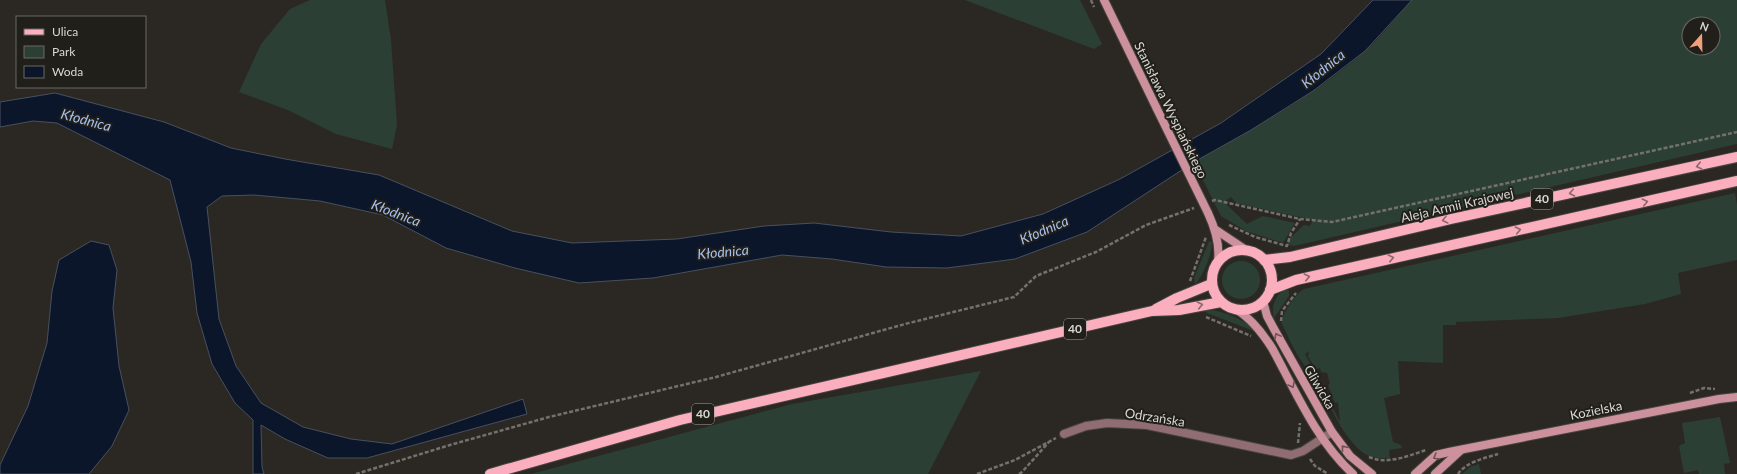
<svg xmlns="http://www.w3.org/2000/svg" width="1737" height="474" font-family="Lato,sans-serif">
<rect width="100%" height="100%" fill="#2b2823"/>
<!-- green -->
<g fill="#2c3f35" fill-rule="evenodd">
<polygon points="310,0 385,0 391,40 397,125 392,149 336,134 290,111 239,92 261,44 290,9"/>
<polygon points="965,0 1080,0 1102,44 1094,49"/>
<path d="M1412,0H1737V144L1294,246L1287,244L1291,237L1304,225L1310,226L1313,220L1236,203L1231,197L1224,202L1247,224L1263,216L1295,223L1283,243L1246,231L1221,216L1194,162C1253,129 1314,96 1365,51C1382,36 1396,17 1412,0ZM1689,24H1713V48H1689Z"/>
<path d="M1735,193L1737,205V260L1678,273L1681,294L1645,304L1558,318L1456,322V325H1443V363L1398,361L1400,394L1384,398L1393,442L1401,445L1402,448L1389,450L1390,458C1380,459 1369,458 1361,451C1338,431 1330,401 1313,377C1302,363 1293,349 1286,332C1285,330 1283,326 1282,324C1280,316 1297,292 1304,289ZM1309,351L1308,357L1316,369L1320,368L1321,372L1327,373L1330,384L1328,385L1335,403L1338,402L1340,422L1305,354Z"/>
<path d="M1209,241L1212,242C1213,252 1202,278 1195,284L1194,278Z"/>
<circle cx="1241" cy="280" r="19"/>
<path d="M1287,289L1289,291V296L1274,318C1271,307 1275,293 1287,289Z"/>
<path d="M1203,309C1215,308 1249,320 1254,331L1207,313Z"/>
<polygon points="981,371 928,474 531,474 792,404"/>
<polygon points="1720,417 1730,463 1724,464 1725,474 1699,474 1698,470 1684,473 1679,446 1685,443 1682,423"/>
<polygon points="1479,464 1481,474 1462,474 1470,467"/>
</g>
<!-- water -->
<g fill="#0b162b" stroke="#49505d">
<polygon points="1373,0 1412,0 1365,51 1313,91 1251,130 1194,162 1087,232 1015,259 947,268 886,267 832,259 782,255 653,278 579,283 515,268 446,248 383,215 320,201 254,195 222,196 207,207 219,319 236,366 261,403 303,427 351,439 392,444 523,399 527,414 367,458 328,458 285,439 261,425 262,467 264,474 253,474 253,420 235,403 212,364 197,313 191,262 170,180 57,123 33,121 0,127 0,102 55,93 164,122 231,148 285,159 379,175 512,231 572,243 677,239 764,226 814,223 891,232 961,236 1043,214 1120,179 1221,123 1321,54"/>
<polygon points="91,241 109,245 117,270 113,308 119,366 129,410 112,446 89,474 0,474 0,465 28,406 47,343 52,291 59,260"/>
</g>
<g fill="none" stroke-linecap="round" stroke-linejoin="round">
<!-- minor casing -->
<g stroke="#47443f" stroke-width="10">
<polyline id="minor" points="1064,434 1086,426 1107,423 1147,425 1291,455 1303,451 1332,432"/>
</g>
<!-- secondary casing -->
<g stroke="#47443f" stroke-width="10">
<g id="secondary">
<polyline points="1104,0 1157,109"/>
<path d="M1208,213C1215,228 1220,244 1218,261"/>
<polyline points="1216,230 1246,250"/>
<polyline points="1263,301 1267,316 1274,329 1332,432 1350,456 1372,474"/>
<path d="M1237,310C1252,319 1263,334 1272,348C1296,392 1316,440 1353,474"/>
<polyline points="1415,474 1436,455 1449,452 1719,399 1737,397"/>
<polyline points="1435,474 1461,450"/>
</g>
</g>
<!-- primary casing -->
<g stroke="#47443f" stroke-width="12">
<g id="primary">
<circle cx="1242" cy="280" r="30"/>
<polyline points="1264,260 1290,257 1451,219 1737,157"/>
<polyline points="1270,290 1296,280 1737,181"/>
<polyline points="1156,309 1177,298 1211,284"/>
<polyline points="490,474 680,420 1152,311 1179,310 1221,302"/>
</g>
</g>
<!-- path -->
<g stroke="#74716d" stroke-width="2.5" stroke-dasharray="4 2" stroke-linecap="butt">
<polyline points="1091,0 1094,7"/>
<polyline points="1212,201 1215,200 1300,219 1332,222 1737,132"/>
<polyline points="1229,225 1255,237 1287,246 1291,233 1300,219"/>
<polyline points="1190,281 1206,237"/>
<polyline points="1206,317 1251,336"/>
<polyline points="1281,321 1282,311 1296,293"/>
<polyline points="1690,393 1704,388 1715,389"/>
<polyline points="1298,443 1300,423"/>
<path d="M1369,457C1387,465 1408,456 1426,450"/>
<polyline points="1310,459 1315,466 1328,474"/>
<polyline points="356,474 450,445 549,417 716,377 905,324 1014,297 1036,276 1096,252 1146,225 1194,208"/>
<polyline points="977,474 1015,460 1056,438"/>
<polyline points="1019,474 1022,472 1049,442"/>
<path d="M1458,474C1466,462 1485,458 1498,454"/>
</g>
<!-- minor -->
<use href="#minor" stroke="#906c73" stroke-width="8"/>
<!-- secondary -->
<use href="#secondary" stroke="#cc919d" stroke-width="8"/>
<!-- primary -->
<use href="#primary" stroke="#faaebe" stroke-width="10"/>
<!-- secondary-bridge casing -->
<g stroke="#47443f" stroke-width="10" stroke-linecap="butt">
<polyline id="secondary-bridge" points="1157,109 1208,213"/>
</g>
<!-- secondary-bridge -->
<use href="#secondary-bridge" stroke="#cc919d" stroke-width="8"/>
</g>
<!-- one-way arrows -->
<defs><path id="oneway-chevron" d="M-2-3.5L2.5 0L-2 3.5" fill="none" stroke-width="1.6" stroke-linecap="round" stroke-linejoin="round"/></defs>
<g stroke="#8e666c">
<use href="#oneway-chevron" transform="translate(1699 166) rotate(168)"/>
<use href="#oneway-chevron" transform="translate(1572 193) rotate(168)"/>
<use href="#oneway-chevron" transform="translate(1645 202) rotate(-12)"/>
<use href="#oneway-chevron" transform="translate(1445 220) rotate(166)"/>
<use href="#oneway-chevron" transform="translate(1518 230) rotate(-12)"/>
<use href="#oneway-chevron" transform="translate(1391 258) rotate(-13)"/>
<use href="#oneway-chevron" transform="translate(1307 277) rotate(-13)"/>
<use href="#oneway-chevron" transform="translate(1200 305) rotate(-12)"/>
</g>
<g stroke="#6e5254">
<use href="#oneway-chevron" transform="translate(1277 336) rotate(-118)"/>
<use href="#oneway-chevron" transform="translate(1292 385) rotate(61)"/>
<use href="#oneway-chevron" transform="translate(1344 448) rotate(-128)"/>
<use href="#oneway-chevron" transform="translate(1436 457) rotate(149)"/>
</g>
<g text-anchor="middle" stroke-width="4" stroke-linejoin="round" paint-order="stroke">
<!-- shield labels -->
<g fill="#211f19" stroke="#a2a09b" stroke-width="1">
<rect x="1531" y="189" width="22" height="20" rx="3"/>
<rect x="1064" y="319" width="22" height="20" rx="3"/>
<rect x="692" y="404" width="22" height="20" rx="3"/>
</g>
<g font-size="12" font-weight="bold" fill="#d9d7d3">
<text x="1542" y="203">40</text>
<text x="1075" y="333">40</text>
<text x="703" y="418">40</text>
</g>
<!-- street labels -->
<g font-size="13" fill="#d9d7d3" stroke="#211f19">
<text transform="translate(1171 110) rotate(64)" y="5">Stanisława Wyspiańskiego</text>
<text transform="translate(1457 205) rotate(-13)" y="5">Aleja Armii Krajowej</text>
<text transform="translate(1320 387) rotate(60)" y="5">Gliwicka</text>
<text transform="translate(1596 410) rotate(-11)" y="5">Kozielska</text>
<text transform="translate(1155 417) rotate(9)" y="5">Odrzańska</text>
</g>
<!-- water labels -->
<g font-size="14" font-style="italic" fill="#a7c1f2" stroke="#211f19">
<text transform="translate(1323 69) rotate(-39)" y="5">Kłodnica</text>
<text transform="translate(86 120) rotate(15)" y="5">Kłodnica</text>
<text transform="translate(396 213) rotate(21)" y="5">Kłodnica</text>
<text transform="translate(1044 230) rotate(-23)" y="5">Kłodnica</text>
<text transform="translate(723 252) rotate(-5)" y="5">Kłodnica</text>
</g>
</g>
<!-- legend -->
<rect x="16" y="16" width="130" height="72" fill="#211f19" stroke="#6b6963"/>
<rect x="24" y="29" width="20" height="6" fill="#faaebe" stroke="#6b6963"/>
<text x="52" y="36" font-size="12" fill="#d9d7d3">Ulica</text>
<rect x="24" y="46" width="20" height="12" fill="#2c3f35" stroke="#6b6963"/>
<text x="52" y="56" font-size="12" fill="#d9d7d3">Park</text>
<rect x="24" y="66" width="20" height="12" fill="#0b162b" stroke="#6b6963"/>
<text x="52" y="76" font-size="12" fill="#d9d7d3">Woda</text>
<!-- north arrow -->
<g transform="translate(1701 36) rotate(20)"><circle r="19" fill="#211f19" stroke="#6b6963"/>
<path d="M0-3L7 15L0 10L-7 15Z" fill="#f1a17d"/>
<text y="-6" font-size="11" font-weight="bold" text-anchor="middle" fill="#d9d7d3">N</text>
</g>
</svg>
